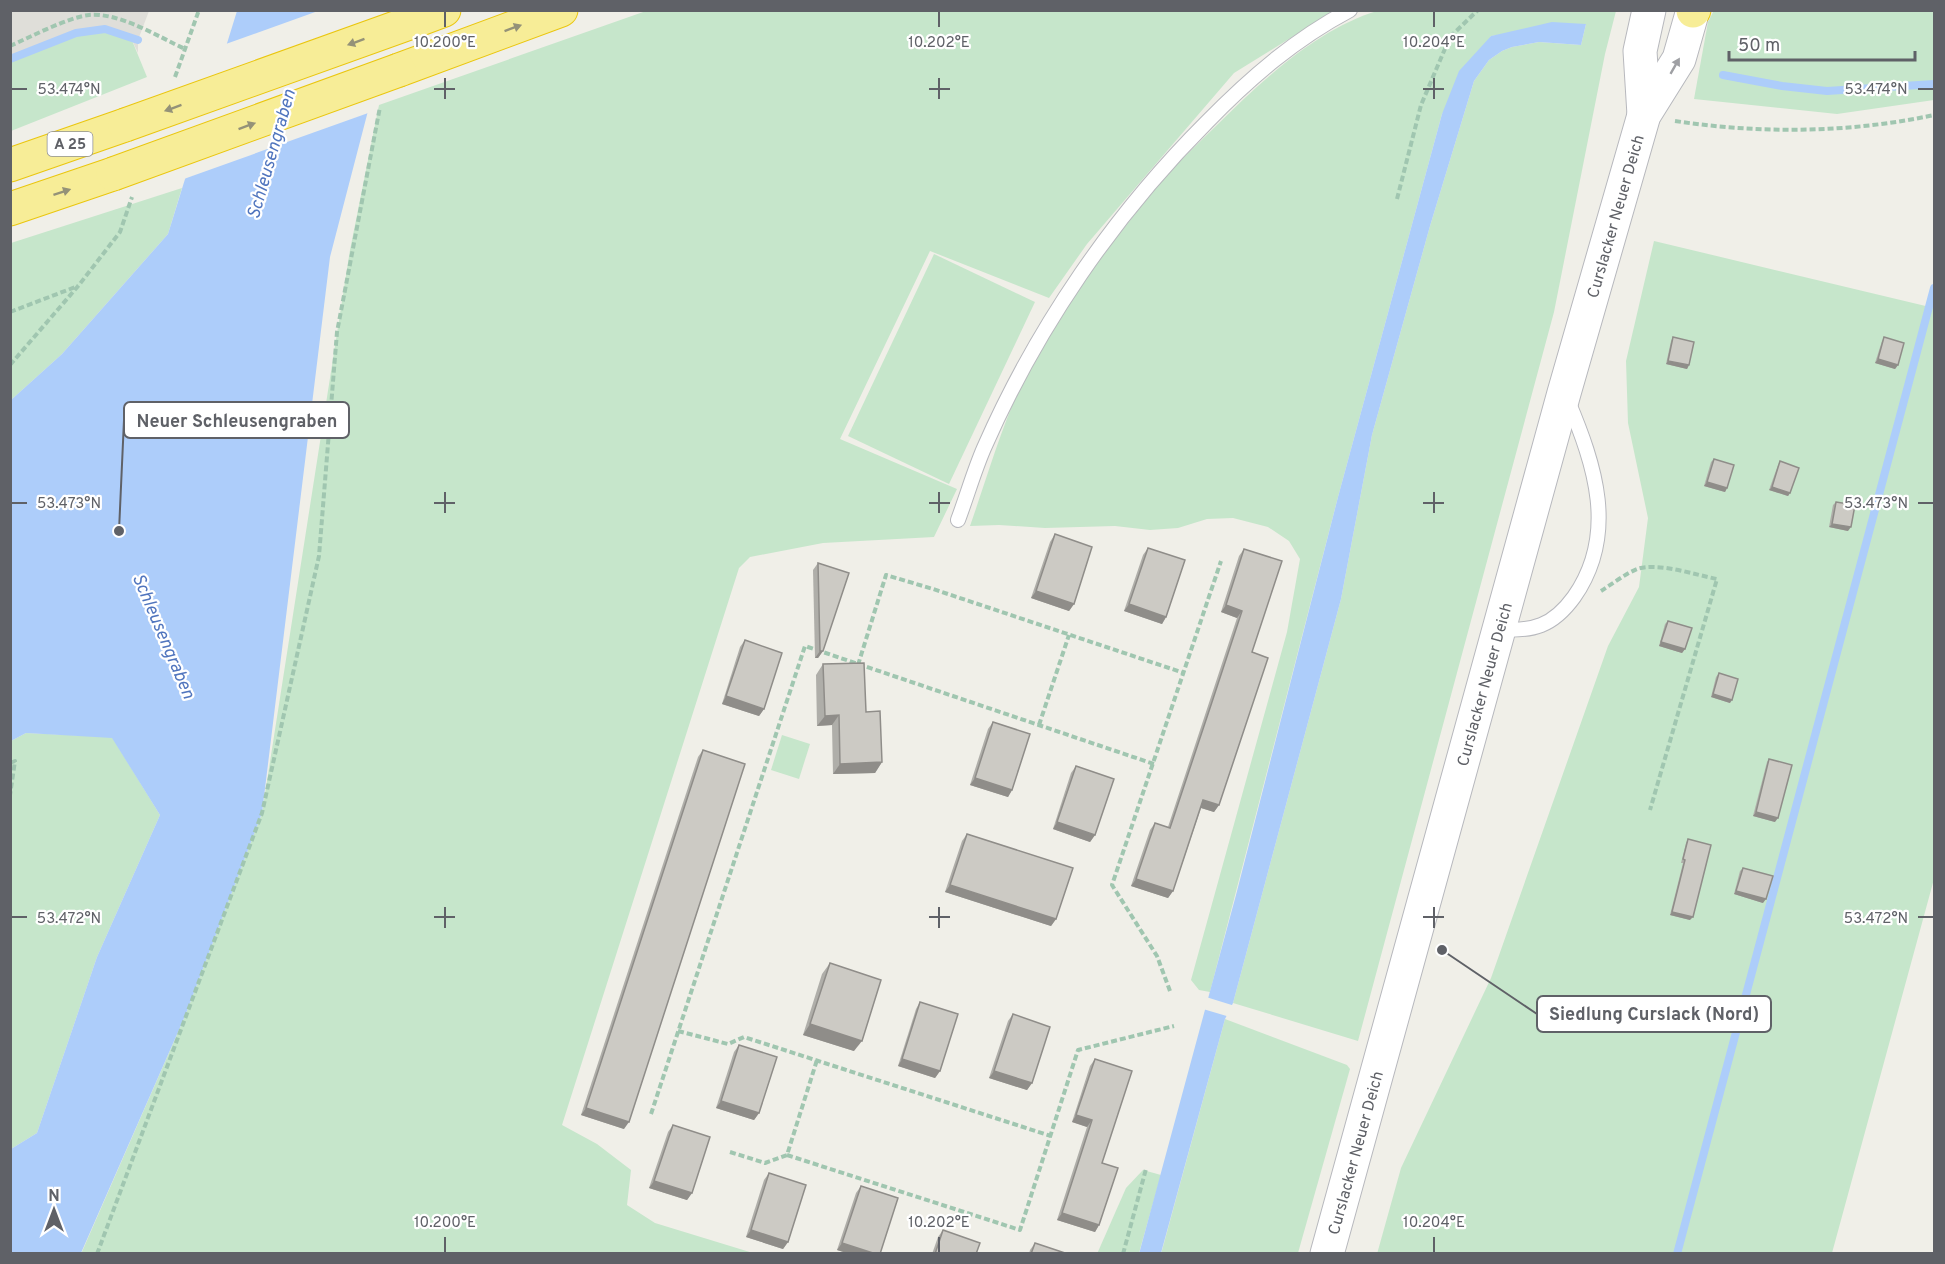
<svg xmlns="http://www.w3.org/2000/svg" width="1945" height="1264" font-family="Overpass,sans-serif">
<rect width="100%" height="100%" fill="#f0efe8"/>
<!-- industrial -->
<polygon fill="#dfded9" points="11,11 149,11 138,40 138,53 131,38 76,33 11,59"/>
<!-- green -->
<g fill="#c6e6cb">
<polygon points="1714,10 1934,11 1934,100 1837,114 1694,99 1708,22"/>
<polygon points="646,11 1334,11 1234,73 1087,244 1049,298 930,251 840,439 957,489 934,537 823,543 750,557 739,568 562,1125 597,1144 631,1170 627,1205 655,1223 753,1253 81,1254 185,1016 262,813 350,250 379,105"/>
<path d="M1377,11H1616L1605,54L1554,312L1358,1041L1233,1003L1341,599L1372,435L1430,226L1474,81L1489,60L1502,51L1512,47L1539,42L1581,45L1586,24L1491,36L1442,114L1338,497L1210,992L1199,990L1191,980L1287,632L1300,559L1289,541L1268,527L1233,518L1207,519L1178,528L1150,530L1115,526L1045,528L999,525L970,526C990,469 1006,410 1035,357C1062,310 1094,265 1128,223C1139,209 1150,194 1162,180C1179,161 1198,144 1216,126C1260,82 1317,29 1377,11Z"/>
<polygon points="105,29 131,38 147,77 11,131 11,59 76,33"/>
<polygon points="182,188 168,234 62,354 11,400 11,243"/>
<polygon points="1654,241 1934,308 1934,879 1832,1253 1377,1254 1401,1168 1491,978 1608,646 1639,587 1648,518 1628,423 1626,361"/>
<polygon points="934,254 1035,302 949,484 848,436"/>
<polygon points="26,733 112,737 160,815 97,957 37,1133 11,1149 11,741"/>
<polygon points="782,735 810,744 799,779 771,770"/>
<polygon points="1225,1019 1347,1065 1350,1069 1298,1253 1161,1254"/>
<polygon points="1143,1170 1161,1175 1139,1253 1097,1254 1126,1188"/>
</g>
<!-- water -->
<g fill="#adcdfa">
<polygon points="237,11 394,11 330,257 262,813 185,1016 81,1253 11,1253 11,1149 37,1133 97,957 160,815 112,738 26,733 11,741 11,400 62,354 168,234"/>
<polygon points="1552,22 1586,24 1581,45 1539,42 1512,47 1502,51 1489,60 1474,81 1430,226 1372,435 1341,599 1233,1003 1225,1019 1161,1253 1139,1254 1236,895 1338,497 1442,114 1459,71 1491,36"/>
</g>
<!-- pier -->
<g fill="#f0efe8">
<polygon points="397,10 371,112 181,180 223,45 318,11"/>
<polygon points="1206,997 1235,1006 1230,1017 1203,1009"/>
</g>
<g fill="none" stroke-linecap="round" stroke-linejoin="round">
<!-- stream -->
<g stroke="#adcdfa" stroke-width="8">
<polyline points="10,59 76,33 105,29 138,40"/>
<polyline points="1723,75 1782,86 1827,91 1934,84"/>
<polyline points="1677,1254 1934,288"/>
</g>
<!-- service casing -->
<g stroke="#b7b8bd" stroke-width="16">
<g id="service">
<path d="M958,520C967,496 974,471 984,448C1037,327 1114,215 1207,122C1250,78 1295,39 1350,10"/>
<path d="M1498,629C1533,632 1553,626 1574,597C1618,534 1595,465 1568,401"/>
</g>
</g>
<!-- tertiary casing -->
<g stroke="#b7b8bd" stroke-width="35">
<g id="tertiary">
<polyline points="1644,115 1640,51 1649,10"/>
<path id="s1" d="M1327,1254L1564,393L1644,115L1679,59L1693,10"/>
</g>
</g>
<!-- motorway casing -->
<g stroke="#eac60e" stroke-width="35">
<g id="motorway">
<polyline points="1693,11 1694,10"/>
<polyline points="412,22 444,10"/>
<polyline points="399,70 561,10"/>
<polyline points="10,165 125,125"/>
<polyline points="10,209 113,174"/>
</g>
</g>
<!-- path -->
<g stroke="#a0c6b0" stroke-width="4" stroke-dasharray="6 3" stroke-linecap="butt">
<path d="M10,46C30,37 69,17 89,15C119,12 159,37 185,49"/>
<polyline points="175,77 199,10"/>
<path d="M1675,121C1760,134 1850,133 1934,115"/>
<polyline points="1397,199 1421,105 1450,37 1478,10"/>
<polyline points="10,312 78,286"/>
<polyline points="10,365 79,285 120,232 132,197"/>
<path d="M1601,591C1612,584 1625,574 1637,569C1658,562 1696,575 1717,579L1650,810"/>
<polyline points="858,665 886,575 933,589 1184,673"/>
<polyline points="1039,725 1069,635"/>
<polyline points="10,763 15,761 10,795"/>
<polyline points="1170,991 1157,956 1112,885 1221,561"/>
<polyline points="678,1031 728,1044 744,1037 1051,1136"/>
<polyline points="651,1114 805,646 1154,764"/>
<polyline points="730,1152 765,1163 787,1155 817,1060"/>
<polyline points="787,1155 1020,1230 1078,1050 1174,1026"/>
<polyline points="97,1254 262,813 319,556 337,332 380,107"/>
<polyline points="1123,1254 1146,1169"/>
</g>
<!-- service -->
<use href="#service" stroke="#fff" stroke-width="14"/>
<!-- tertiary -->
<use href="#tertiary" stroke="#fff" stroke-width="33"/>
<!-- motorway -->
<use href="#motorway" stroke="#f7ed97" stroke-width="33"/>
<!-- motorway-bridge casing -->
<g stroke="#eac60e" stroke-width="35" stroke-linecap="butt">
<g id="motorway-bridge">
<polyline points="125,125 412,22"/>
<polyline points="113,174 399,70"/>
</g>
</g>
<!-- motorway-bridge -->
<use href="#motorway-bridge" stroke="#f7ed97" stroke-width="33"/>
</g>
<!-- wall -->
<g fill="#afaea9">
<polygon points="1673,337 1689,365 1687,369 1666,364 1671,341"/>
<polygon points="1884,337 1898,365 1895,369 1875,363 1882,341"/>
<polygon points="1714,459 1727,488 1725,492 1704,486 1711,462"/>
<polygon points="1780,461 1790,493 1788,496 1769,490 1778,465"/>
<polygon points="1836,502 1848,531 1829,527 1833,505"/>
<polygon points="1055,534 1074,604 1069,611 1031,598 1050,542"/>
<polygon points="1148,548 1166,617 1162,624 1124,611 1143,555"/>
<polygon points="1244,549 1252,652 1219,805 1214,812 1201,808 1173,891 1168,898 1131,886 1150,830 1155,823 1168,827 1237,618 1221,612 1239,556"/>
<polygon points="818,563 823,651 818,658 815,658 813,570"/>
<polygon points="1668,621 1685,649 1682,653 1659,646 1665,624"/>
<polygon points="745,640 764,709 759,716 722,704 740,647"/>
<polygon points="823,664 866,712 882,762 875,773 833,774 832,725 817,726 816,675"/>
<polygon points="1719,673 1730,703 1711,697 1716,677"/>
<polygon points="993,722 1012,790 1008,797 970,785 988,729"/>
<polygon points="703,750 624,1129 581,1115 698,757"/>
<polygon points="1769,759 1775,822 1753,816 1767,762"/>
<polygon points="1076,766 1095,835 1090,842 1053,829 1071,773"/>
<polygon points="967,834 1056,919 1051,926 945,892 962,841"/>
<polygon points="1688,839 1690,920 1670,915 1683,863 1681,863 1686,843"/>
<polygon points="1743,868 1763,903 1734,894 1740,871"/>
<polygon points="830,963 854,1051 803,1035 822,974"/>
<polygon points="920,1002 940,1071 935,1078 898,1066 916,1009"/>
<polygon points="1013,1014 1032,1083 1027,1090 989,1078 1008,1021"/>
<polygon points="739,1045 759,1113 754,1120 716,1108 734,1052"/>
<polygon points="1095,1059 1102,1163 1099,1225 1095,1232 1057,1220 1087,1127 1072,1122 1090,1066"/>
<polygon points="673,1125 692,1193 687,1200 649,1188 668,1132"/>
<polygon points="769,1173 788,1242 783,1249 746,1237 764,1180"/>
<polygon points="861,1186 880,1254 850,1254 837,1250 856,1193"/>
<polygon points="943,1230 976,1254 932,1254 938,1237"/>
<polygon points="1035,1243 1068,1254 1029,1254 1030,1250"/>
</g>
<!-- shaded-wall -->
<g fill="#8f8d89">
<polygon points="1878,359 1898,365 1895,369 1875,363"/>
<polygon points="1668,361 1689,365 1687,369 1666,364"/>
<polygon points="1707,482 1727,488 1725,492 1704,486"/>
<polygon points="1772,487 1790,493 1788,496 1769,490"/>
<polygon points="1832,524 1851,527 1848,531 1829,527"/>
<polygon points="1036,591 1074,604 1069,611 1031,598"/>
<polygon points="1129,604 1166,617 1162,624 1124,611"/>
<polygon points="1226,605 1242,611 1237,618 1221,612"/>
<polygon points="1661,642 1685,649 1682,653 1659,646"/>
<polygon points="820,651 823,651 818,658 815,658"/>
<polygon points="1713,694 1732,700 1730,703 1711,697"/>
<polygon points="726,696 764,709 759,716 722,704"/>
<polygon points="839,715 832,725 817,726 825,716"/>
<polygon points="882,762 875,773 833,774 840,764"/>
<polygon points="975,778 1012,790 1008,797 970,785"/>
<polygon points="1203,800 1219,805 1214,812 1198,807"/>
<polygon points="1756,812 1778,818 1775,822 1753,816"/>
<polygon points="1057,822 1095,835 1090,842 1053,829"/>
<polygon points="1136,879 1173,891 1168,898 1131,886"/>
<polygon points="950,885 1056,919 1051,926 945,892"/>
<polygon points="1736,891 1766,899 1763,903 1734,894"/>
<polygon points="1672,912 1693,917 1690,920 1670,915"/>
<polygon points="810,1024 862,1041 854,1051 803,1035"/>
<polygon points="902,1059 940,1071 935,1078 898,1066"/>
<polygon points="994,1071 1032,1083 1027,1090 989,1078"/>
<polygon points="721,1101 759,1113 754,1120 716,1108"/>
<polygon points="586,1108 629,1122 624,1129 581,1115"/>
<polygon points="1076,1115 1092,1120 1087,1127 1072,1122"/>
<polygon points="654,1181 692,1193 687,1200 649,1188"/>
<polygon points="1062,1213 1099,1225 1095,1232 1057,1220"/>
<polygon points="751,1230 788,1242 783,1249 746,1237"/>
<polygon points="842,1243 876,1254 850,1254 837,1250"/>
</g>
<!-- building -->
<g fill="#cccac4" stroke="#8f8d89" stroke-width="1.5">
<polygon points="1673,337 1694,342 1689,365 1668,361"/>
<polygon points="1884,337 1904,343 1898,365 1878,359"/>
<polygon points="1714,459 1734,465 1727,488 1707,482"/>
<polygon points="1780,461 1799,468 1790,493 1772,487"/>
<polygon points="1836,502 1855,505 1851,527 1832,524"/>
<polygon points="1055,534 1092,547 1074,604 1036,591"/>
<polygon points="1148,548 1185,560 1166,617 1129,604"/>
<polygon points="1244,549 1282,561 1252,652 1268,658 1219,805 1203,800 1173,891 1136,879 1155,823 1170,828 1212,702 1242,611 1226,605"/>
<polygon points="818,563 849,573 823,651 820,651"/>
<polygon points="1668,621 1692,628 1685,649 1661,642"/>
<polygon points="745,640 782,653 764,709 726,696"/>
<polygon points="864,663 866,712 880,711 882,762 840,764 839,715 825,716 823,664"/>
<polygon points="1719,673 1738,679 1732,700 1713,694"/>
<polygon points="993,722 1030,734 1012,790 975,778"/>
<polygon points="703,750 745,764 629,1122 586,1108"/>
<polygon points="1769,759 1792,765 1778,818 1756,812"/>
<polygon points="1076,766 1114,779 1095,835 1057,822"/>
<polygon points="967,834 1073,868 1056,919 950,885"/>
<polygon points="1688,839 1711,845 1693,917 1672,912 1685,860 1683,859"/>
<polygon points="1743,868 1773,876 1766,899 1736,891"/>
<polygon points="830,963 881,980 862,1041 810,1024"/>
<polygon points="920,1002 958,1014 940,1071 902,1059"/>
<polygon points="1013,1014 1050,1027 1032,1083 994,1071"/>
<polygon points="739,1045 777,1057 759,1113 721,1101"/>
<polygon points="1095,1059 1132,1071 1102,1163 1118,1168 1099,1225 1062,1213 1092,1120 1076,1115"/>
<polygon points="673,1125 710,1137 692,1193 654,1181"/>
<polygon points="769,1173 806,1185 788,1242 751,1230"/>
<polygon points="861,1186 898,1198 880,1254 876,1254 842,1243"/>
<polygon points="943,1230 980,1243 976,1254 935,1254"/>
<polygon points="1035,1243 1068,1254 1031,1254"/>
</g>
<!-- one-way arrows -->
<defs><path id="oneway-solid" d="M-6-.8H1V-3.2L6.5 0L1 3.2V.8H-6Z" transform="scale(1.5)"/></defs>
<g fill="#949278">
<use href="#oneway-solid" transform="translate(513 28) rotate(-20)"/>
<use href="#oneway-solid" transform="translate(356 42) rotate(160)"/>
<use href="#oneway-solid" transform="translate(173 108) rotate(160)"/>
<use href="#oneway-solid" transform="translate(247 126) rotate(-20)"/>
<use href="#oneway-solid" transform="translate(62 192) rotate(-18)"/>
</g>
<use fill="#9fa0a4" href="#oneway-solid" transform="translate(1675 66) rotate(-60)"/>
<!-- ticks -->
<path fill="none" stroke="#5f6167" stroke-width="2" d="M445,12V27M939,12V27M1434,12V27M445,78V99M939,78V99M1434,78V99M12,89H27M434,89H455M929,89H950M1423,89H1444M1918,89H1933M445,492V513M939,492V513M1434,492V513M12,503H27M434,503H455M929,503H950M1423,503H1444M1918,503H1933M445,907V928M939,907V928M1434,907V928M12,917H27M434,917H455M929,917H950M1423,917H1444M1918,917H1933M445,1237V1252M939,1237V1252M1434,1237V1252"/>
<g text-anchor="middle" stroke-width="4.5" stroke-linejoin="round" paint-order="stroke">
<!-- shield labels -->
<rect fill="#fff" stroke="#8f9095" stroke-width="1.5" x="47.5" y="132" width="45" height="24" rx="4.5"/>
<g font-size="15" font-weight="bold" fill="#5f6167">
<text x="70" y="149">A 25</text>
</g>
<!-- street labels -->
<g font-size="16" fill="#5f6167" stroke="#fff">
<text dy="6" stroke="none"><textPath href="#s1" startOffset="1077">Curslacker Neuer Deich</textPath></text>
<text dy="6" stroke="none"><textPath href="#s1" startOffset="591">Curslacker Neuer Deich</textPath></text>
<text dy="6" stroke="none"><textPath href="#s1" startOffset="105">Curslacker Neuer Deich</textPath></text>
</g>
<!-- water labels -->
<g font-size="18" font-style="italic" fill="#5075be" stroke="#fff">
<text transform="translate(271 154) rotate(-74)" y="6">Schleusengraben</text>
<text transform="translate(164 636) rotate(67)" y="6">Schleusengraben</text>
</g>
</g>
<g font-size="15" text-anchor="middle" fill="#5f6167" stroke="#fff" stroke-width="4.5" stroke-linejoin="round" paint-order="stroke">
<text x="445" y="47">10.200°E</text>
<text x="939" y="47">10.202°E</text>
<text x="1434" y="47">10.204°E</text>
<text x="69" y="94">53.474°N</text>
<text x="1876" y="94">53.474°N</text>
<text x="69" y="508">53.473°N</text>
<text x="1876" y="508">53.473°N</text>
<text x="69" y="923">53.472°N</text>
<text x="1876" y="923">53.472°N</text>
<text x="445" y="1227">10.200°E</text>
<text x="939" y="1227">10.202°E</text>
<text x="1434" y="1227">10.204°E</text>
</g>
<!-- callouts -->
<path fill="none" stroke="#5f6167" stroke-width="2" d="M119 531L124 420M1442 950L1537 1014"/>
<g fill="#5f6167" stroke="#fff" stroke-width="2">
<circle cx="119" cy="531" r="6"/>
<circle cx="1442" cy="950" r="6"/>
</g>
<g fill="#fff" stroke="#5f6167" stroke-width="2">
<rect x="124" y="402" width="225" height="36" rx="6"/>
<rect x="1537" y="996" width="234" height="36" rx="6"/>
</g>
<g font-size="18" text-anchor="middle" font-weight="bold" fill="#5f6167">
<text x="237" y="427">Neuer Schleusengraben</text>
<text x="1654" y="1020">Siedlung Curslack (Nord)</text>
</g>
<!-- border -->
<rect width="1945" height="1264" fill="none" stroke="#5f6167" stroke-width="24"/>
<!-- north arrow -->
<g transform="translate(54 1210)" stroke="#ffffff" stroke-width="4.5" paint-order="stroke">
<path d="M0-4.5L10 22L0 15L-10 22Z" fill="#5f6167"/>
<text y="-9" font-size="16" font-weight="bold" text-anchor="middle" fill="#5f6167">N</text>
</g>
<!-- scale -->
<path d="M1729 51v9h186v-9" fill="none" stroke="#5f6167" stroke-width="3"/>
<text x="1738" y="51" font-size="18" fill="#5f6167" stroke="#ffffff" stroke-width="4.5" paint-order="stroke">50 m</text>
</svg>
